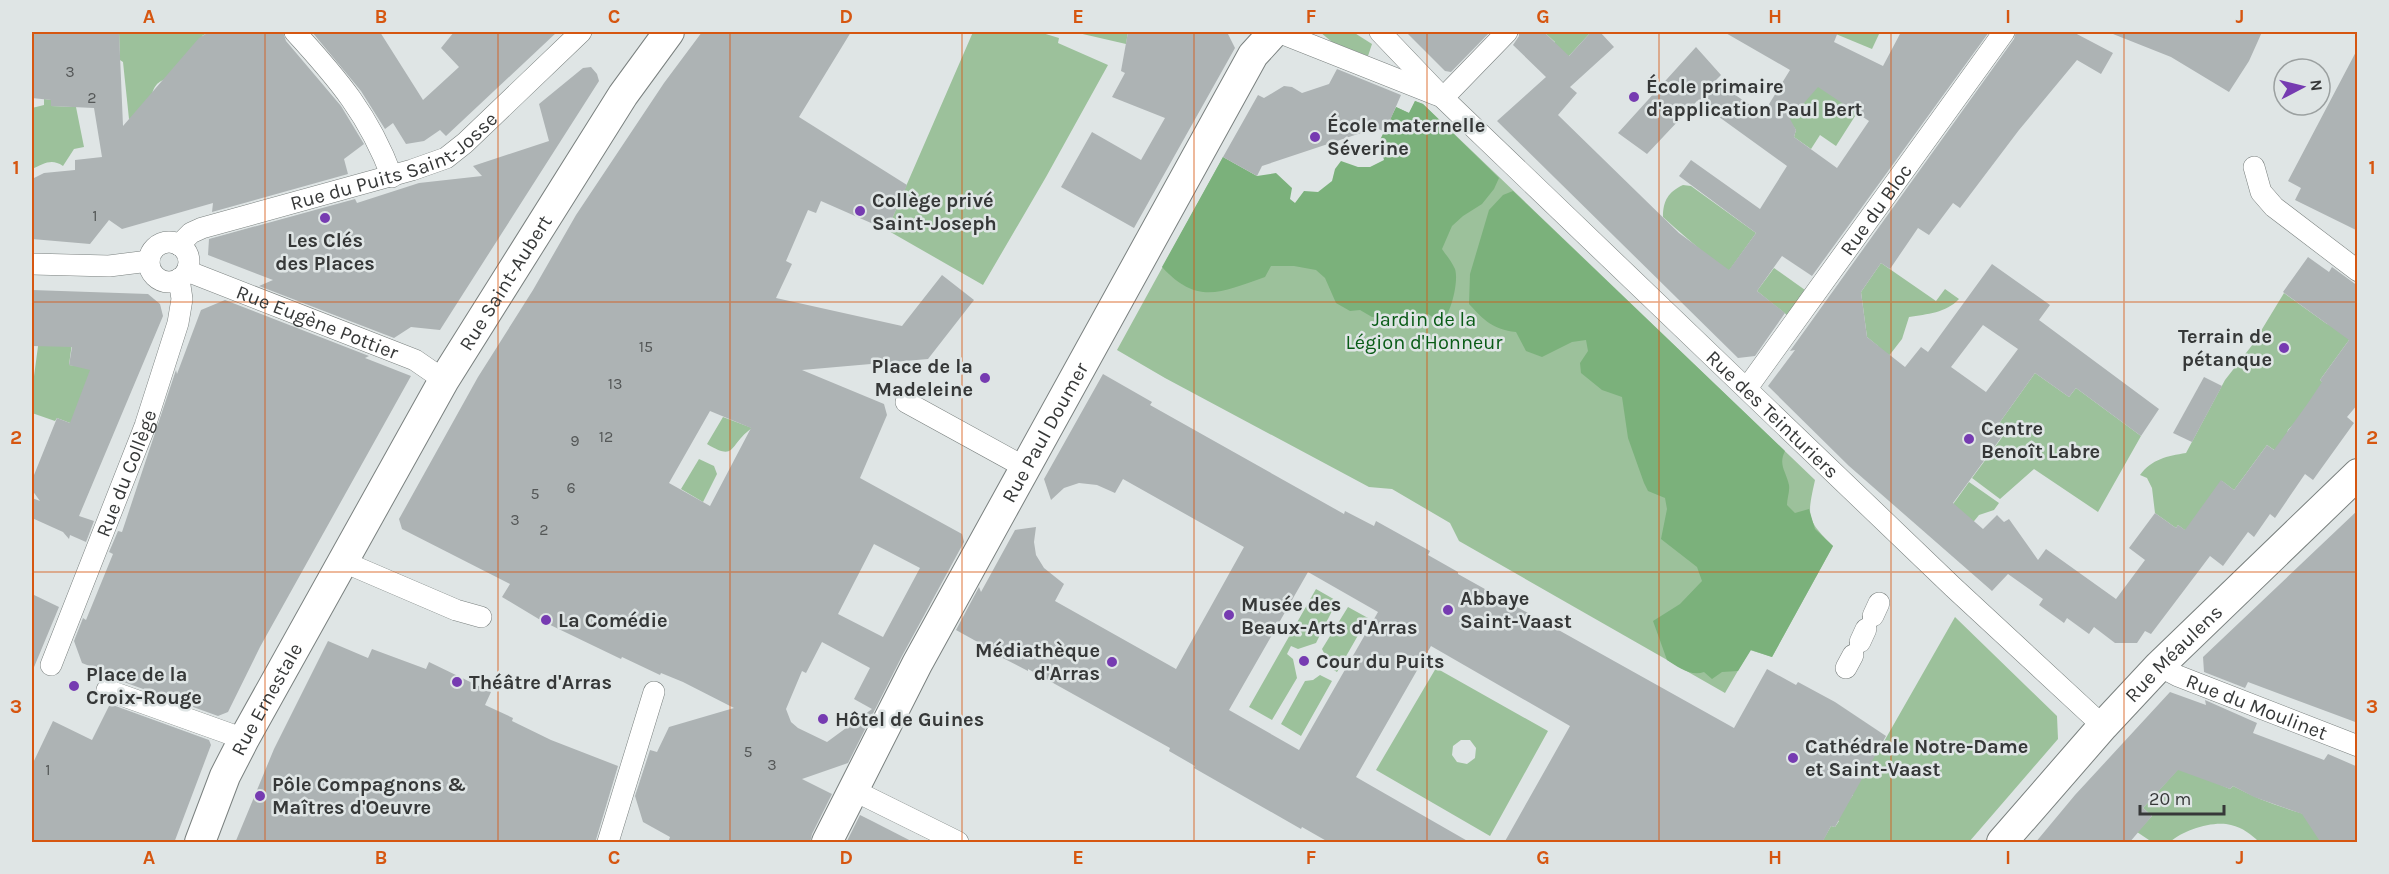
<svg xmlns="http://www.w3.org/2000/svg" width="2389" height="874" font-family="Karla,sans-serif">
<rect width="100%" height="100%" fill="#dfe5e5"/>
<!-- green -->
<g fill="#9cc19b" fill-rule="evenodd">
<path d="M119,32H209L202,36L210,56C204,61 198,69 191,71C161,82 151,75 150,114L129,119L123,62L120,60Z"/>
<polygon points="973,32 1039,32 1059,38 1058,43 1108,65 1046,177 983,285 887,230"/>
<polygon points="1074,32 1128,32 1126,44"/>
<polygon points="1320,32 1353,32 1372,44 1368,56 1332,42"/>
<polygon points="1544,32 1591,32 1567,58 1553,45 1555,42"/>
<polygon points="1831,32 1880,32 1872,49"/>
<polygon points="1806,44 1857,113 1836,146 1820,135 1811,149 1794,137 1796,130 1789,120"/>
<path d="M44,99L51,100V106L76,107L84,147L74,149L63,166C51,158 44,164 32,169V108L44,105Z"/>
<path d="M1415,101L1423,104L1815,480C1807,517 1806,519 1833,546L1772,657L1750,650L1725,693L1459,541L1450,523L1392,489L1369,487L1165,378L1117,350L1223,157L1269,212L1396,169V107L1409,113Z"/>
<path d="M1683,185L1691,186L1756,233L1726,275C1707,253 1684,237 1663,217C1663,201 1668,192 1683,185Z"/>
<path d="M1881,263L1936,301L1945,289L1959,299C1946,313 1927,314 1909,317L1902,339L1881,366L1878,346L1867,337L1861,292Z"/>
<polygon points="1774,268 1805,290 1787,315 1757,291"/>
<path d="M2284,293L2327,324L2357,329L2320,380L2328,387L2288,430L2280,454L2267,445L2234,490L2222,481L2186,531L2178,525L2176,528L2155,513L2152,488L2147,478L2140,475C2152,459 2167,456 2186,453L2225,380L2253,344Z"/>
<polygon points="39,339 72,343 69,365 96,368 78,426 57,418 55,421 32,413 32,391"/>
<polygon points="2035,373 2069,397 2076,388 2141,436 2098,512 2034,469 2000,499 1972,478 2003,436 1995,429"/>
<path d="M723,417L752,428C728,445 737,462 707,444Z"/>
<polygon points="699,459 714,466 717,474 703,502 681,489"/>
<polygon points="1969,482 1999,503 1994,510 1979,515 1966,531 1946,514"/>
<polygon points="1316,589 1337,601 1316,643 1298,649 1291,646 1287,654 1293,659 1297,678 1272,720 1249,707"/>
<polygon points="1348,607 1368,618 1337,672 1325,665 1326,657 1322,649"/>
<polygon points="1955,617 2057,716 2058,739 1969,842 1822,842 1831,826 1835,827 1839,821 1835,819 1853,795 1850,793 1860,776 1863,777 1874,750 1878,752"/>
<path d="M1436,668L1548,731L1490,836L1376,770ZM1461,740H1470L1476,748L1475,758L1467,764L1457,762L1452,755L1453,746Z"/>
<polygon points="1320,675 1332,681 1301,736 1281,724 1305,681 1313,680"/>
<path d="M2180,767L2230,789L2233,786C2261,801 2290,811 2321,818V842H2259C2251,834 2243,828 2231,825C2214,820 2183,830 2170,842H2152L2137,832L2152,816L2143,808Z"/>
</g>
<!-- forest -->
<g fill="#7bb17b">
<path d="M1415,101L1423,104L1499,178L1494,189L1482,204L1463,216L1452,226L1442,249C1446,255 1452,262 1455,269C1459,281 1451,315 1441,323L1428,314L1415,315L1407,322L1388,315L1372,317L1360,310L1350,311L1336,303L1325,278L1316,270L1294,266H1271L1265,277C1221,292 1198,306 1162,267L1223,157L1257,176L1276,173L1292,188L1290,199L1295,203L1304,191L1318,192L1332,181L1335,169L1341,161L1358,167H1370L1384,160L1379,142L1396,107L1409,113Z"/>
<path d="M1513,191L1785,451C1778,465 1786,471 1789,485C1790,491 1787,498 1787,505L1795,513L1809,509L1815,529L1833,546L1772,657L1751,650L1738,671L1722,672L1712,679L1704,672C1691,677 1678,667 1667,660L1653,621L1680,604L1702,581L1697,567L1661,539L1667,509L1665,498L1648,491L1644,483L1628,438L1622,397L1602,390L1581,373L1580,363L1588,351L1586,340L1572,342L1542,357L1526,351L1516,332C1492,329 1485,321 1469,304L1470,274L1489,210L1503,195Z"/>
</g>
<!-- building -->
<g fill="#adb3b4" fill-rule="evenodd">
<polygon points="32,32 119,32 123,126 199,38 209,32 283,32 286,41 341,106 364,144 344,159 348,174 212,212 213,203 122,229 109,220 90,244 32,239 32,179 44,173 75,170 75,160 102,157 94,108 51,106 51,100 32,98"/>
<polygon points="312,32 380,32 423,100 459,67 441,48 454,32 557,32 446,136 440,130 424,141 406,144 393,123 385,129 361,91"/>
<path d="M702,32H851L799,117L907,185L887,230L821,201L816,213L808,210L786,261L792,264L776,298L902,326L942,275L974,300L928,359L802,370L884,404L887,415L860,478L962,534L964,542L902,656L848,763L802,779L832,794L812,834L810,843H668L670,837L643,822L635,796L650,750L657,752L669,727L734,708L683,682L661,673L660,675L622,657L621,659L542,621L502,597L510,584L402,529L399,519L478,377L533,290L576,215L664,83ZM710,411L751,428L710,506L669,483ZM874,544L920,568L883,637L838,614ZM822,642L870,668L854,699L872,709L827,742L798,728L791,722L786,709L802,671L806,673Z"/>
<polygon points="1128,32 1227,32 1235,48 1134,228 1061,187 1092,132 1141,160 1165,118 1112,97 1125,73 1121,71"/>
<polygon points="1406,32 1490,32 1451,72 1445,71"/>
<path d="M1519,32H1544L1569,56L1591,32H1600L1614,47L1570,87L1577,93L1558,115L1679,233L1729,270L1756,233L1679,176L1691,160L1760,209L1787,166L1697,101L1647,154L1618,133L1696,47L1721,75L1715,81L1763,114L1790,70L1724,32H1838L1834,42L1883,66L1901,32H1989L1812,276L1782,256L1757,291L1785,313L1755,356L1738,358L1497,121L1546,77L1513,45L1519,36ZM1818,87L1869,121L1837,168L1794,137L1796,130L1790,119Z"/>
<path d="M2016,32H2073L2113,53L2101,74L2077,60L2019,130L1960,208L1953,203L1929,235L1918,228L1890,269L1881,263L1861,292L1867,337L1905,367L1921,347L1928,352L1992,264L2050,305L2039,320L2159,409L2141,436L2076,388L2069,397L2035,373L1995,429L2003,435L1953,503L1983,529L1997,515L2004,522L2009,519L2038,560L2046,549L2116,599L2145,560L2129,548L2155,513L2176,528L2178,525L2185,530L2221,480L2234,490L2267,445L2274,450L2308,403L2322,382L2320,380L2349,340L2283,292L2308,257L2329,272L2332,267L2358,286V404L2347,417L2354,423L2313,480L2305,474L2275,518L2270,514L2254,537L2248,532L2223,566L2210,556L2151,634L2145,631L2137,643H2115L2094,627L2089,634L2067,618L2064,623L2039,605L2043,599L2008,574L1992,591L1849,466L1768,386L1795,350L1790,351L2014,39ZM1983,325L2018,349L1986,392L1951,367Z"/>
<polygon points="2108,32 2262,32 2249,61 2229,92 2171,57"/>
<polygon points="2358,48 2358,231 2295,200 2301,188 2288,181"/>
<polygon points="591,67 597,74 599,81 440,330 411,327 394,338 259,286 273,280 208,255 209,239 355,199 357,203 419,183 482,176 473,166 549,141 539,104 583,68"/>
<polygon points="1337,69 1401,95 1385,132 1376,128 1262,166 1257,176 1223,157 1258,95 1264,98 1284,86 1292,87 1302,93 1329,84"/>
<polygon points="32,290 148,294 160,304 163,316 79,516 94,521 86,542 70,535 69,539 63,532 32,518 32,498 40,501 32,490 32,480 57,418 70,423 90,370 69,365 72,347 32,346"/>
<polygon points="225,300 369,356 365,358 411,376 260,647 228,712 218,716 121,681 122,679 82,663 74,641 83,618 86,620 113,554 109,552 118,531 122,532 176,370 177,374 201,310"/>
<path d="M1103,374L1152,402L1150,405L1344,514L1345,511L1374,526L1376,521L1430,551L1428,555L1458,572V574L1734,728L1767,669L1796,685L1798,682L1835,702L1886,736L1835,827L1831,826L1822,843H1504L1570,726L1431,646L1356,777L1471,843H1330L1302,827L1301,829L1194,768L1195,766L1169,751L1170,748L1028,669V671L991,652L992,650L956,630L979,587L981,592L1015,530L1036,527L1034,542L1036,555L1044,568L1064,584L1055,601L1176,669L1244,547L1123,479L1115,493L1097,485L1079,483L1064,488L1051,500L1044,479ZM1308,572L1378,612L1299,750L1229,710Z"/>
<polygon points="2204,377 2222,386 2192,442 2173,433"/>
<polygon points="2358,510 2358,723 2248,682 2245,688 2204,672 2203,657"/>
<polygon points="32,594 59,607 32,672"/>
<polygon points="328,641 368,658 372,649 426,669 429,662 491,692 485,705 513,718 512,721 551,740 618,766 595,843 235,843 274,749"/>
<polygon points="2170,692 2206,705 2205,700 2257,723 2253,733 2324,760 2328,754 2358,767 2358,843 2321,843 2302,814 2254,797 2233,786 2230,789 2178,770 2143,808 2152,816 2129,843 2035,843 2075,795"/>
<polygon points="110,704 209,740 211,745 174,843 32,843 32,765 53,721 92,740"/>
<polygon points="860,815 874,822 915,843 846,843"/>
</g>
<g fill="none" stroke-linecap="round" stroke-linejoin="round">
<!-- street casing -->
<g stroke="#7a807f" stroke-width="22">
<g id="street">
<path d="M295,32C338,79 369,115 392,177"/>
<polyline points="1278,32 1437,95"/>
<path id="s1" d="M1380,32L1443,98L1953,587L2103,726"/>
<polyline points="1443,98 1507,32"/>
<polyline points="2254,167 2261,192 2274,207 2358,271"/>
<circle cx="169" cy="262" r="20"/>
<path id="s2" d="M179,245L191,233L202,228L412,170L446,158L465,143L581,32"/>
<polyline points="32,264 109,266 149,261"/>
<path id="s3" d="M187,271L415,360L444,380"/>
<path id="s4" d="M1747,388L2004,32"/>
<polyline points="906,402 1026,468"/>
<polyline points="344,562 456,610 481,617"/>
<polyline points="1873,616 1879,603"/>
<polyline points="1860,642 1866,629"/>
<path id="s5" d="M51,665L145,426L178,323L182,299L179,279"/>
<path id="s6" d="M2159,666L2178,676L2358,746"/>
<polyline points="1846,668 1853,655"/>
<polyline points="107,690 244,739"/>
<polyline points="853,790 958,842"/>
<polyline points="608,842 654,692"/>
</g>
</g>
<!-- secondary casing -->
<g stroke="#7a807f" stroke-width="32">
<g id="secondary">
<path id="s7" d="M200,842L225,776L244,739L444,380L623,95L669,32"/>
<path id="s8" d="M827,842L917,664L1253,55L1274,32"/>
<path id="s9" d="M2002,842L2103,726L2159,666L2358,474"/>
</g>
</g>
<!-- street -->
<use href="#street" stroke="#fff" stroke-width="21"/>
<!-- secondary -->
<use href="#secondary" stroke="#fff" stroke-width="30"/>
</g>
<!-- grid -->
<path fill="none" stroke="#d65610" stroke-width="1.5" stroke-opacity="0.55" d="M265,32V842M498,32V842M730,32V842M962,32V842M1194,32V842M1427,32V842M1659,32V842M1891,32V842M2124,32V842M32,302H2358M32,572H2358"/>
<!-- markers -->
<g fill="#763bb1" stroke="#dfe5e5" stroke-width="2">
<circle cx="1634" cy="97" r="6"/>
<circle cx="1315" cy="137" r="6"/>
<circle cx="860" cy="211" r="6"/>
<circle cx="325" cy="218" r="6"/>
<circle cx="2284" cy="348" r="6"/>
<circle cx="985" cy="378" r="6"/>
<circle cx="1969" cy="439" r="6"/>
<circle cx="1448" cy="610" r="6"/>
<circle cx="1229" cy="615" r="6"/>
<circle cx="546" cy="620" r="6"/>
<circle cx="1304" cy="661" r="6"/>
<circle cx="1112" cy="662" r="6"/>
<circle cx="457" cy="682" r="6"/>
<circle cx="74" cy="686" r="6"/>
<circle cx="823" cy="719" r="6"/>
<circle cx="1793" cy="758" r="6"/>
<circle cx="260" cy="796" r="6"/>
</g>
<g text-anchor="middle" stroke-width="5" stroke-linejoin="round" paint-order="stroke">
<!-- number labels -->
<g font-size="16" fill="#545757">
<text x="70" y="77">3</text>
<text x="92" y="103">2</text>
<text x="95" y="221">1</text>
<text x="646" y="352">15</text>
<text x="615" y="389">13</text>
<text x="606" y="442">12</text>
<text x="575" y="446">9</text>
<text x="571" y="493">6</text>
<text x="535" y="499">5</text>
<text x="515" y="525">3</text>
<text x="544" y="535">2</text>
<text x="748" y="757">5</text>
<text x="772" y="770">3</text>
<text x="48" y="775">1</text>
</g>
<!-- poi labels -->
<g font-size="20" font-weight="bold" fill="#363838" stroke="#dfe5e5" text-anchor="start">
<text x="1646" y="93">École primaire<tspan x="1646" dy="23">d'application Paul Bert</tspan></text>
<text x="1327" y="132">École maternelle<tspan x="1327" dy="23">Séverine</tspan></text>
<text x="872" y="207">Collège privé<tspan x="872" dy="23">Saint-Joseph</tspan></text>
<text x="325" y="247" text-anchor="middle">Les Clés<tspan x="325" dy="23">des Places</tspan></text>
<text x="2272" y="343" text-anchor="end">Terrain de<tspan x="2272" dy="23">pétanque</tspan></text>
<text x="973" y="373" text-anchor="end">Place de la<tspan x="973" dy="23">Madeleine</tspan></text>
<text x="1981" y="435">Centre<tspan x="1981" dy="23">Benoît Labre</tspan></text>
<text x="1460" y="605">Abbaye<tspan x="1460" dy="23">Saint-Vaast</tspan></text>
<text x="1241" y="611">Musée des<tspan x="1241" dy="23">Beaux-Arts d'Arras</tspan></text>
<text x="558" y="627">La Comédie</text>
<text x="1100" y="657" text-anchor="end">Médiathèque<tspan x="1100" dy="23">d'Arras</tspan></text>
<text x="1316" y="668">Cour du Puits</text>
<text x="86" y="681">Place de la<tspan x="86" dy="23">Croix-Rouge</tspan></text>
<text x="469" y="689">Théâtre d'Arras</text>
<text x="835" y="726">Hôtel de Guines</text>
<text x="1805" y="753">Cathédrale Notre-Dame<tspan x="1805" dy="23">et Saint-Vaast</tspan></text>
<text x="272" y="791">Pôle Compagnons &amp;<tspan x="272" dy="23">Maîtres d'Oeuvre</tspan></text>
</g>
<!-- street labels -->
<g font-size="20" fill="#363838" stroke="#dfe5e5">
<text dy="7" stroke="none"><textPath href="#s2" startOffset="234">Rue du Puits Saint-Josse</textPath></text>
<text dy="7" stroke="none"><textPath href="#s4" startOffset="220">Rue du Bloc</textPath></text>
<text dy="7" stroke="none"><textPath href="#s7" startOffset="638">Rue Saint-Aubert</textPath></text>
<text dy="7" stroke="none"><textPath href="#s3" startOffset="140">Rue Eugène Pottier</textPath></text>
<text dy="7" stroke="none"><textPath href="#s1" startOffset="548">Rue des Teinturiers</textPath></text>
<text dy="7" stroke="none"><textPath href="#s8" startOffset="464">Rue Paul Doumer</textPath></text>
<text dy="7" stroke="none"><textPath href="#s5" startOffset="206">Rue du Collège</textPath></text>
<text dy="7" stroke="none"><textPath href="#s9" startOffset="255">Rue Méaulens</textPath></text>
<text dy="7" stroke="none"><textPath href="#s7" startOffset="158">Rue Ernestale</textPath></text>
<text dy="7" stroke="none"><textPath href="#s6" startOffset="106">Rue du Moulinet</textPath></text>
</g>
<!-- park labels -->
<g font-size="20" fill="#095b16" stroke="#dfe5e5">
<text x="1424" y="326">Jardin de la<tspan x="1424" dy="23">Légion d'Honneur</tspan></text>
</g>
</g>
<!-- border -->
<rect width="2389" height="874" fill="none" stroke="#dfe5e5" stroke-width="66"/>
<!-- north arrow -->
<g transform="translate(2302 87) rotate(83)"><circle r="28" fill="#dfe5e5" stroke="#9ba0a0" stroke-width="1.5"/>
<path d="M0-4.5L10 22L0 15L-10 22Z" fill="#763bb1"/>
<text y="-9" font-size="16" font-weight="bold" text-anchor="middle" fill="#363838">N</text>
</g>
<!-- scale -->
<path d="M2140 805v9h84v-9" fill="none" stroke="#363838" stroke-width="3"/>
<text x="2149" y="805" font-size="18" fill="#363838" stroke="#dfe5e5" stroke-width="4.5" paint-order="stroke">20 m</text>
<rect x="33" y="33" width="2323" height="808" fill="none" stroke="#d65610" stroke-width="2"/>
<g font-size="20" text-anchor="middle" font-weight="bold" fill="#d65610">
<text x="149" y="23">A</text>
<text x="381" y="23">B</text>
<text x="614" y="23">C</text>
<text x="846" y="23">D</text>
<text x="1078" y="23">E</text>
<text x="1311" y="23">F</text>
<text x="1543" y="23">G</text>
<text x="1775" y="23">H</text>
<text x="2008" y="23">I</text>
<text x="2240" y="23">J</text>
<text x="16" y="174">1</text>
<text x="2372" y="174">1</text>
<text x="16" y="444">2</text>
<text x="2372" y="444">2</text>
<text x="16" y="713">3</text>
<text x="2372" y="713">3</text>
<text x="149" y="864">A</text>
<text x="381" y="864">B</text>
<text x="614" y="864">C</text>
<text x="846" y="864">D</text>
<text x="1078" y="864">E</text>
<text x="1311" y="864">F</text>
<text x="1543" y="864">G</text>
<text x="1775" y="864">H</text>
<text x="2008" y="864">I</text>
<text x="2240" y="864">J</text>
</g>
</svg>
